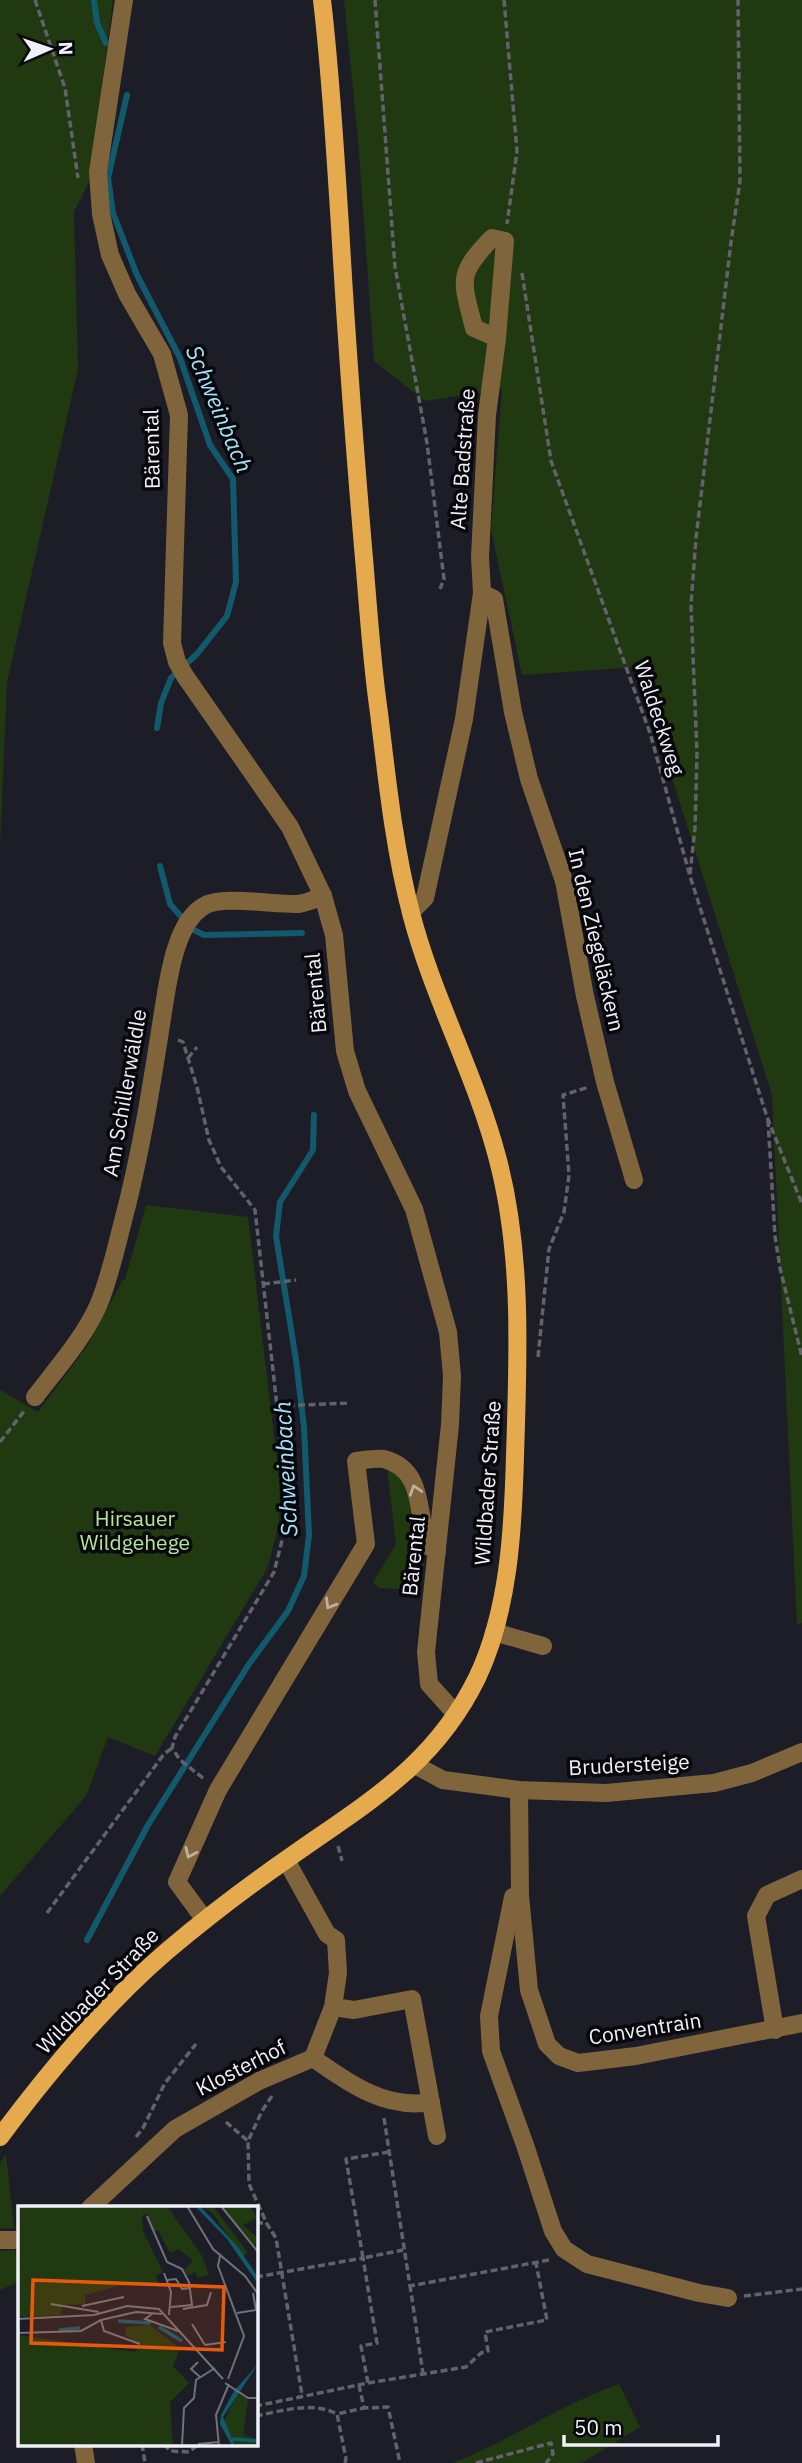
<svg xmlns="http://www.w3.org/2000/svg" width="802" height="2463" font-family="'IBM Plex Sans',sans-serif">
<rect width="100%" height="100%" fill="#1d1d28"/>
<!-- green -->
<g fill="#203911">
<polygon points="0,0 113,0 90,180 74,212 78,369 7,682 0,848"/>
<polygon points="344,0 802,0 802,1623 797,1625 772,1095 637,667 522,675 491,529 502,389 425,401 374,361 358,139"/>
<polygon points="146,1205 248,1217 280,1486 279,1523 268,1567 155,1756 108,1737 86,1796 0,1896 0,1390 38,1412 87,1346 123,1280 125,1280"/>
<polygon points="387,1469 399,1475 411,1493 424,1564 420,1590 379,1588 373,1582 396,1544"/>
<polygon points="6,2154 14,2228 0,2229 0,2163"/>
<polygon points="15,2250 18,2282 0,2290 0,2251"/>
<path d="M619,2384L640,2427L582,2463H453C510,2440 561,2405 619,2384Z"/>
</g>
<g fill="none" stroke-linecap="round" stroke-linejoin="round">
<!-- stream -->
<g stroke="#115a6c" stroke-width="6">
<polyline points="94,0 97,23 106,43"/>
<polyline points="127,95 108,178 113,213 137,275 180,358 210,445 233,479 236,582 227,616 197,654 171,678 161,703 157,728"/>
<polyline points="160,866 170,904 192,929 204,935 302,933"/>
<polyline points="87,1940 148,1825 249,1664 288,1611 304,1576 309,1535 304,1427 296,1360 276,1236 280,1202 313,1150 314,1115"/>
</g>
<!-- path -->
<g stroke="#62626c" stroke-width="3.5" stroke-dasharray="7 3.5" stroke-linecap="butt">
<polyline points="35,0 65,88 78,178"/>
<polyline points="375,0 395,267 427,443 444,579 440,589"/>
<polyline points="504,0 517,151 507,224"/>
<polyline points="522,273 551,461 650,733 690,876 767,1117 802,1204"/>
<polyline points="690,874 695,828 697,754 691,605 696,538 731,242 740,181 738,0"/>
<polyline points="178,1040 183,1042 197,1087 209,1140 221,1167 255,1210 277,1406 350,1403"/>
<polyline points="188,1058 197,1047"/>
<polyline points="768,1120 775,1236 780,1268 802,1357"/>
<polyline points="263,1284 296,1280"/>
<polyline points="538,1357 549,1249 564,1212 569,1175 563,1095 589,1087"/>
<polyline points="0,1442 25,1410"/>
<polyline points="203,1778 180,1760 172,1748 175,1737 274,1572 286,1525 286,1488 277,1406"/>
<polyline points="338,1846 342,1861"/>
<polyline points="47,1913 164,1754 172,1748"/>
<polyline points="272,2096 262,2111 248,2141 249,2184 267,2224 276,2238 302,2395"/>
<polyline points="384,2118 410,2286 549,2260"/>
<polyline points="226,2122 248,2141"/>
<polyline points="136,2137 143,2128 165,2083 196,2044"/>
<polyline points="389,2152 346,2159 363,2258 403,2250"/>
<polyline points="256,2222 267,2224"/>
<polyline points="256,2277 363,2258 377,2343 361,2346 368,2383 256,2406"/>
<polyline points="410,2285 423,2374"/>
<polyline points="744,2296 802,2289"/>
<polyline points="368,2383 466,2367 481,2353 488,2351 485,2332 547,2320 536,2263"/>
<polyline points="359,2385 364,2408 388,2407 400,2463"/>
<path d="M256,2416C281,2411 313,2401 337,2414"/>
<polyline points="142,2444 145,2463"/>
<polyline points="164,2444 170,2451 189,2452 199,2444"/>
<polyline points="345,2463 346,2459 337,2414 364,2408"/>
<polyline points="476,2463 551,2443 553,2454 546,2463"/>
</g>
<!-- minor -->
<g stroke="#80643b" stroke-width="18">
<polyline points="124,0 98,172 101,214 110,255 127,294 162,354 179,415 172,643 177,662 185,676 290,827 323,896 334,935 345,1051 357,1091 414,1209 448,1332 452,1376 450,1425 426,1652 429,1684 455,1713"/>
<polyline points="482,593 494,599 513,712 529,779 564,881 585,996 605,1082 634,1180"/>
<path d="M411,912L425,898L464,719L482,593L480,557L487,415L497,338L505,241L492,238C456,275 462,280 474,328L497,338"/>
<path d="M35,1397C57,1368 83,1339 98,1306C109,1280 115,1252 122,1225C141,1154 152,1083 163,1012C168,981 175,922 204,906C221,895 275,905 298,904C306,903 315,899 323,896"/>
<polyline points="494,1632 543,1646"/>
<polyline points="415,1765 443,1780 519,1790 606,1793 714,1783 752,1773 802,1752"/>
<polyline points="519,1790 520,1895 529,1990 547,2044 559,2056 578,2063 636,2056 802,2023"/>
<polyline points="520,1895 513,1897 489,2016 491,2051 525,2145 553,2231 564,2249 587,2264 699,2293 728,2298"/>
<path d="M205,1920L177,1882L218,1790L366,1544L356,1461C365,1460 376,1458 384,1459C426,1470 416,1515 428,1546L437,1551"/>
<polyline points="333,2007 354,2010 412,1999 437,2136"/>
<polyline points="775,2030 756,1916 767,1895 802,1879"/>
<path d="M313,2058C348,2083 386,2110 431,2102"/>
<polyline points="90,2208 175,2129 259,2081 313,2058 333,2007 338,1973 336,1940 327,1934 286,1860"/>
<polyline points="0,2240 19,2240"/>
<polyline points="83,2444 86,2463"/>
</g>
<!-- major -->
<path stroke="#e5aa4e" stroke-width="18" d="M0,2137C50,2070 104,2005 167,1951C206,1918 248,1886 290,1857C366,1803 434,1766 477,1678C509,1611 513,1530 515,1456C518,1358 523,1256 498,1160C476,1075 433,998 411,913C394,848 387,779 379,713C371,658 368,602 363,547C354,440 346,333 340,226C335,151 331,75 322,0"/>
</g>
<!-- one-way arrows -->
<defs><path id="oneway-chevron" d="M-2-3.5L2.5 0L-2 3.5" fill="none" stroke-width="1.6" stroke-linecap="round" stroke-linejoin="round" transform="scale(1.75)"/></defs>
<g stroke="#beb1a3">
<use href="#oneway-chevron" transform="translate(415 1490) rotate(-108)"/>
<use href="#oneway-chevron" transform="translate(330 1604) rotate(121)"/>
<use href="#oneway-chevron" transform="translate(190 1853) rotate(114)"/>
</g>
<g text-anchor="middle" stroke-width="7" stroke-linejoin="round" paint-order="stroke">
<!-- street labels -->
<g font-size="21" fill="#f0f0f8" stroke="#08080c">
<text transform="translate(152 449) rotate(-91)" y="7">Bärental</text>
<text transform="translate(463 459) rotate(-86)" y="7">Alte Badstraße</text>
<text transform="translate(659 718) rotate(72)" y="7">Waldeckweg</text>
<text transform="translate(596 940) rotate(77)" y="7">In den Ziegeläckern</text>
<text transform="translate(316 993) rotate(-95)" y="7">Bärental</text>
<text transform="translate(125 1093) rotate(-80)" y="7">Am Schillerwäldle</text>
<text transform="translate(488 1483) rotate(-86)" y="7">Wildbader Straße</text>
<text transform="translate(414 1556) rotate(-84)" y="7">Bärental</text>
<text transform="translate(629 1765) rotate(-3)" y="7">Brudersteige</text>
<text transform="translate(98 1991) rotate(-46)" y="7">Wildbader Straße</text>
<text transform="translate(645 2029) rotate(-9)" y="7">Conventrain</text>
<text transform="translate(241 2068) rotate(-27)" y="7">Klosterhof</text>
</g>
<!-- park labels -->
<g font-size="21" fill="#b2e897" stroke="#08080c">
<text x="135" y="1526">Hirsauer<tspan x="135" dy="24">Wildgehege</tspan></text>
</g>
<!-- water labels -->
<g font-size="23" font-style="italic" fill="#a2e4f8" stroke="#08080c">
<text transform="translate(219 409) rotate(67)" y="8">Schweinbach</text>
<text transform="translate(286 1469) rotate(-93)" y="8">Schweinbach</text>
</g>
</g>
<!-- overview -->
<g transform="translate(18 2206)">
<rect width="240" height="240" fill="#1d1d28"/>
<path d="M0,0H149L184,50L191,69L180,72L177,66L170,70L166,64L175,55L161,43L152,47L140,24L135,26L129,7L124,10L125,25L145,66L138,69L141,79L100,80L67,89V98L45,99L42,109L0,111ZM184,0H195L230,47L224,50L196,9ZM204,0H232L239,12L225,19L240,32L236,41ZM132,119L162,143L155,160L171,177L152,196L155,240H0V129L117,146L123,138L107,129L108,121ZM219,187L230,194L225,228L240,234L238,240H218L205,219Z" fill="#203911"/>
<path d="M177,0H182L220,41L240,71V78L209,33ZM240,158L205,211L217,240H214L202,218L203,209L216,185Z" fill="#115a6c"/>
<path fill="none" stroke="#115a6c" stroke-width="3.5" d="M100,115L133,117M141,121L164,135M41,124L62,122M214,233L240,235"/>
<path fill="none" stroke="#71717b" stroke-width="2" d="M169,0L195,43L227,70L240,88M203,0L240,46M129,10L149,56L164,63L171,76L174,99L153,101M202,50L200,60L226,130L210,173M146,67L153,86L151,109M149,74L158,73L164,83L173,82M33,98L81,106M64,100L106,91M165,103L189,99L193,86M219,107L238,104L235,87M134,108L127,113L163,126M0,113L76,109L109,100L141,103L205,173M83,114L86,125L122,138M174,118L187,139M0,127L63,125L83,114L118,106L144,108M187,139L208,136M180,156L173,163L182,171M207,177L230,192H240M180,238L201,236M164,240L166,202L176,192L178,174L197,162M201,240L198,209L211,178"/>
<path fill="#e8590c" fill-opacity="0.15" stroke="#e8590c" stroke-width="3.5" d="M15,74L206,81L204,144L13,137Z"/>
<rect width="240" height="240" fill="none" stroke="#f0f0f8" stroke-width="3.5"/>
</g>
<!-- north arrow -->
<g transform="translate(49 49) rotate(88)" stroke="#08080c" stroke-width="5" paint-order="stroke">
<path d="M0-5L12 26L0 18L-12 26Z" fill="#f0f0f8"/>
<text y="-10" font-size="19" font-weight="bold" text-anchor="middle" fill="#f0f0f8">N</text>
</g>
<!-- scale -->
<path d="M564 2435v10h154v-10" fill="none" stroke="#f0f0f8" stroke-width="3.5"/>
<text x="574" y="2435" font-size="21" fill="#f0f0f8" stroke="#08080c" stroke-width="5" paint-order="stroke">50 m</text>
</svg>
